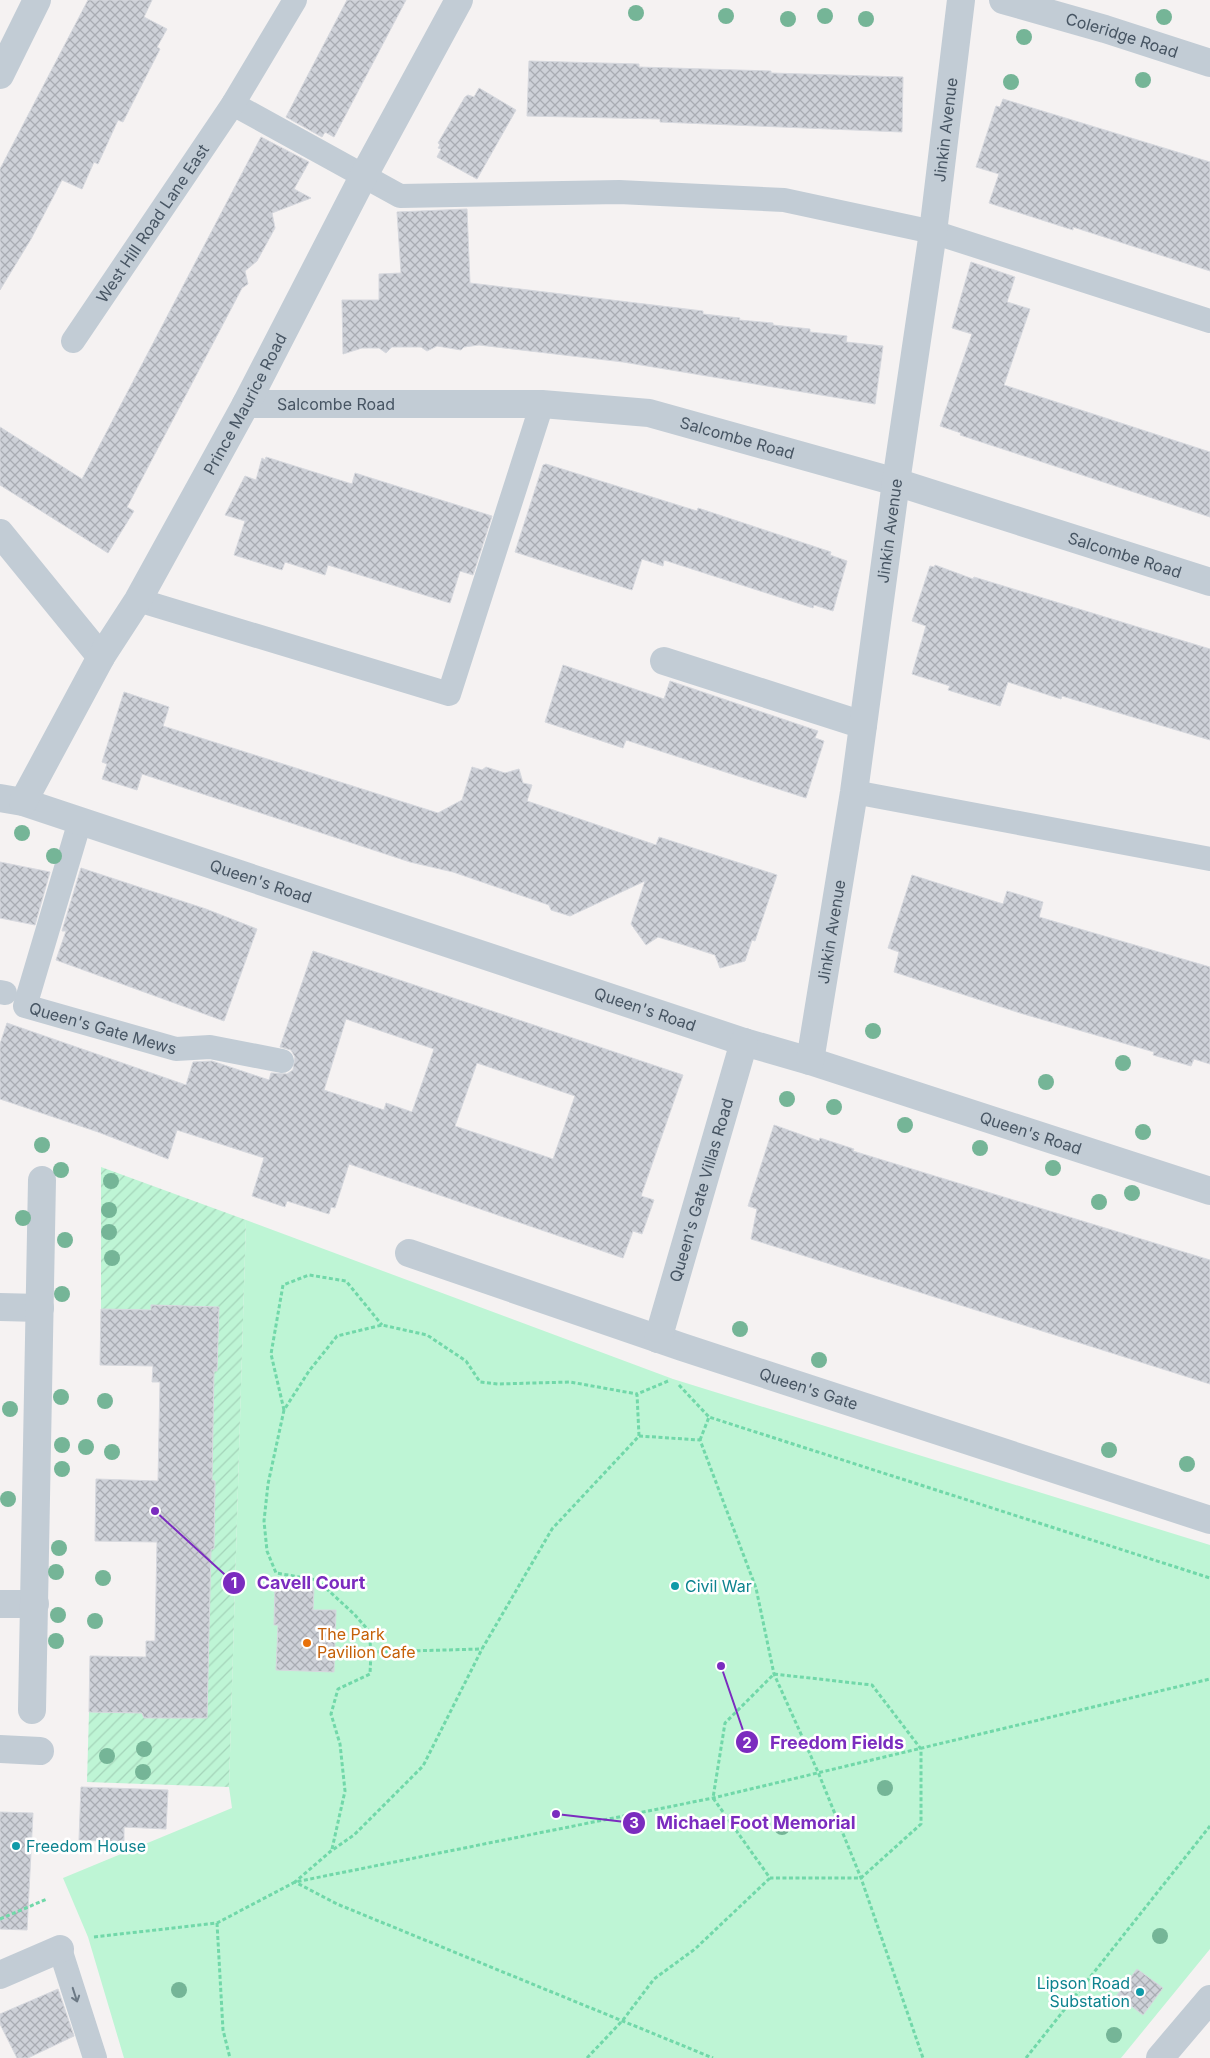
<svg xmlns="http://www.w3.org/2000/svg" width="1210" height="2058" font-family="Inter,sans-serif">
<defs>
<pattern id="garden-furrows" width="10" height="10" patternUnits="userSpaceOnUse" patternTransform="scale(1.25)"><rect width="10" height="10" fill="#bef5d5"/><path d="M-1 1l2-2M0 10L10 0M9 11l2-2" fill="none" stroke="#a5d4ba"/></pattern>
<pattern id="building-cross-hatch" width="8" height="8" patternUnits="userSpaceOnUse" patternTransform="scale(1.25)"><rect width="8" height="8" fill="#ced1d8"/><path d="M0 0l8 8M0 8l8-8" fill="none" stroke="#a9acb3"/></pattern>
</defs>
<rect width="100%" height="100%" fill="#f5f2f2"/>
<!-- park -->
<polygon fill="#bef5d5" points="246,1220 673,1379 1210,1545 1210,1949 1121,2058 124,2058 88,1937 63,1878 232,1808 229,1787"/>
<!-- garden -->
<path fill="url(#garden-furrows)" d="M101,1167L246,1220L229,1787L87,1782L89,1712L142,1713L144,1718H207L210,1569L206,1548L214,1549L215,1481L209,1480C213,1444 215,1408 210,1371H217L219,1307L152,1305L151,1310L101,1309Z"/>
<!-- building -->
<g fill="url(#building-cross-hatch)" stroke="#d6d8de" fill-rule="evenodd">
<polygon points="88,0 152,0 144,17 167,29 157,47 160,49 132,104 123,122 118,120 98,164 94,162 82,189 62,180 31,239 0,290 0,169"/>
<polygon points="347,0 406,0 334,137 325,132 322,137 286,117"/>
<polygon points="529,61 639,64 639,67 771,71 771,73 903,77 902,132 660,122 660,119 527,116"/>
<polygon points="479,88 516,110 477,179 437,157 441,149 438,148 440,145 438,143 465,97 468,95 474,97"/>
<polygon points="1003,99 1210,162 1210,271 1073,227 1073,230 989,203 999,174 976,167 996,106 1000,107"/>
<polygon points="261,137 309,162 294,189 311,198 272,213 275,228 257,261 245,271 248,284 242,288 127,507 134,511 108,553 0,485 0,427 82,479"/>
<polygon points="467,209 470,283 703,311 703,314 740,318 739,320 773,323 773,325 810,329 810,332 847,336 846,342 883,346 875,404 623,362 479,345 464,347 461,350 437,346 427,351 421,347 392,347 386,353 379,348 362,348 343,354 342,300 379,300 379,274 401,273 397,212"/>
<polygon points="971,262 1015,277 1007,302 1030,309 1004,385 1210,452 1210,517 960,435 961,433 940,426 972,334 952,328"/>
<polygon points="266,457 352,484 355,473 492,516 473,575 460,571 450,603 328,565 325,575 285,562 282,570 234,555 245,521 225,515 245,476 256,480 262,458 265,460"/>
<polygon points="546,464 697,511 698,508 831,552 830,555 847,561 833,611 814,605 813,608 664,560 663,566 642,559 632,590 515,552 543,465"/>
<polygon points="935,565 973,579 974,577 1210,649 1210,740 1062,696 1061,699 1008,682 1000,706 948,690 950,686 912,674 926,626 912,621 930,566 934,567"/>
<polygon points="563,665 664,699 670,681 818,731 815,738 824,741 806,798 626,740 623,748 545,722"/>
<polygon points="124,692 169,707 163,726 438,813 462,800 472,767 482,770 486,767 505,773 519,769 523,783 532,785 527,801 656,845 659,837 777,875 755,941 752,940 745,961 720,968 715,955 684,945 658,937 646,945 631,924 645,881 570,916 551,910 549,905 453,872 410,862 142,774 137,790 102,779 107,764 102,762"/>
<polygon points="0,862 50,872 35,925 0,918"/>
<polygon points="81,868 206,909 257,929 224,1021 56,960 66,931 62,931"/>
<polygon points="912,875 1003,904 1007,891 1043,902 1039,917 1210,967 1210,1064 1194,1059 1191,1066 1153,1055 1154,1052 1020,1013 894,972 899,952 888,948"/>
<path d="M313,951L683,1075L641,1196L654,1200L642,1234L633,1231L623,1258L349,1164L335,1208L331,1207L329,1214L287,1201L285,1207L252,1196L264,1158L177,1130L168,1159L98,1132L0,1099V1044L7,1023L186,1085L193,1062L212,1061L269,1080L271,1073L287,1074L293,1070L295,1057L291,1050L280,1047ZM346,1019L434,1049L412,1112L386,1103L384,1110L324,1090ZM477,1063L575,1096L553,1159L455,1126Z"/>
<polygon points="774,1125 819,1141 820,1138 854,1149 853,1151 1210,1260 1210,1384 751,1239 757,1209 748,1206"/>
<polygon points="151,1305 219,1307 217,1371 214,1371 212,1480 215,1481 214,1549 211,1549 207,1718 144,1718 142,1713 89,1712 90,1656 146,1657 146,1641 155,1641 157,1542 95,1541 96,1479 158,1481 160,1382 152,1382 153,1366 100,1365 101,1309 151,1310"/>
<polygon points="275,1586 314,1588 313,1610 336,1610 334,1672 276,1670 278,1625 274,1625"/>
<polygon points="81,1787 168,1790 166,1829 124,1827 124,1842 79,1840"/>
<polygon points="0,1812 33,1813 27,1930 0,1929"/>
<polygon points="1137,1969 1163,1988 1143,2015 1117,1995"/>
<polygon points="58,1989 74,2036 28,2058 17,2058 0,2024 0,2014"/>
</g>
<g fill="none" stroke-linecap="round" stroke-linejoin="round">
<!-- path -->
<g stroke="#71d8a9" stroke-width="3" stroke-dasharray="4 2.5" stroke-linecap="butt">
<polyline points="668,1381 637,1394 639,1436 552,1529 482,1649 423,1766 354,1835 331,1851 295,1882 337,1904 713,2058"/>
<polyline points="679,1385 709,1417"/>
<polyline points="284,1410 271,1354 283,1285 309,1275 346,1281 382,1325"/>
<polyline points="639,1436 700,1440 756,1588 774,1674 818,1772 861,1878 923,2058"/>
<polyline points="700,1440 709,1417 1210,1578"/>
<polyline points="371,1652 482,1649"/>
<polygon points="774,1674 872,1685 921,1749 921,1824 861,1878 770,1878 713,1798 725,1723"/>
<polyline points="332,1849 345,1791 340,1744 331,1714 338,1689 370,1674 371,1652 369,1631 354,1614 317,1580 276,1573 267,1551 264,1521 268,1484 284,1410 309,1371 337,1336 382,1325 427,1335 466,1361 480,1382 498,1384 570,1382 637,1394"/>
<polyline points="0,1919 47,1899"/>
<polyline points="217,1923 223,2030 230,2058"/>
<polyline points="94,1937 217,1923 295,1882 713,1798 1210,1679"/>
<polyline points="587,2058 623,2020 654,1979 695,1949 770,1878"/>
<polyline points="1026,2058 1210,1826"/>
</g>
<!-- service -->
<g stroke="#c2ccd5" stroke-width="24">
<polyline points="233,104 400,196 619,192 784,200 933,232 1210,321"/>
<path id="s1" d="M73,341L233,104L295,0"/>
<polyline points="138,600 449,694 542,404"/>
<polyline points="854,792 1210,859"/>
<path id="s2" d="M80,821L25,1006L176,1049L210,1047L282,1061"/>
<polyline points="0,992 5,993"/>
<polyline points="60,1949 95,2058"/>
</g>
<!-- minor -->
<g stroke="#c2ccd5" stroke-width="28">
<path id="s3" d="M1003,0L1105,29L1210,63"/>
<polyline points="0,75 37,0"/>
<path id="s4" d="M246,404H542L649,413L896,482L1210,582"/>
<polyline points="0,533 101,657"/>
<polyline points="664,661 863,725"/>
<path id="s5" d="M0,798L23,802L744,1042L810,1061L1210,1191"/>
<path id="s6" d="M23,802L101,657L138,600L246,404L363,177L459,0"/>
<path id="s7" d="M810,1061L854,792L896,482L933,232L961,0"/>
<path id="s8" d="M409,1253L682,1347L1210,1520"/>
<polyline points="0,1307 40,1308"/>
<path id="s9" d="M658,1339L744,1042"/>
<polyline points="0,1604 35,1604"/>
<polyline points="32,1710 42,1180"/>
<polyline points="0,1749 40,1751"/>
<polyline points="0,1975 60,1949"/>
<polyline points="1160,2058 1210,1999"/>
</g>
</g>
<!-- trees -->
<g fill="#75b597">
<circle cx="636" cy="13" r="8"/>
<circle cx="726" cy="16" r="8"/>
<circle cx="825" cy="16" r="8"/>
<circle cx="1164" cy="17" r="8"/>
<circle cx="788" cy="19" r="8"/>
<circle cx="866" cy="19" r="8"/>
<circle cx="1024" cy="37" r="8"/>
<circle cx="1143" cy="80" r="8"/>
<circle cx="1011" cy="82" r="8"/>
<circle cx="22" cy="833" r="8"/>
<circle cx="54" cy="856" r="8"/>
<circle cx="873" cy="1031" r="8"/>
<circle cx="1123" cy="1063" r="8"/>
<circle cx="1046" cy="1082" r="8"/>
<circle cx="787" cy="1099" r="8"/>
<circle cx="834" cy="1107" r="8"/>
<circle cx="905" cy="1125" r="8"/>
<circle cx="1143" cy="1132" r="8"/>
<circle cx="42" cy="1145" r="8"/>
<circle cx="980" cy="1148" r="8"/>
<circle cx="1053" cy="1168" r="8"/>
<circle cx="61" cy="1170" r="8"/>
<circle cx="111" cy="1181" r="8"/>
<circle cx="1132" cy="1193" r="8"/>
<circle cx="1099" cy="1202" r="8"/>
<circle cx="109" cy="1210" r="8"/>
<circle cx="23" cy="1218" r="8"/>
<circle cx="109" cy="1232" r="8"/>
<circle cx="65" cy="1240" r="8"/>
<circle cx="112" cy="1258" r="8"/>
<circle cx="62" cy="1294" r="8"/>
<circle cx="740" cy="1329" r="8"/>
<circle cx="819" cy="1360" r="8"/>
<circle cx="61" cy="1397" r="8"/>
<circle cx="105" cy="1401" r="8"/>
<circle cx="10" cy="1409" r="8"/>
<circle cx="62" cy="1445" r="8"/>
<circle cx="86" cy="1447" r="8"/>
<circle cx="1109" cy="1450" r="8"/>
<circle cx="112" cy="1452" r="8"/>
<circle cx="1187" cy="1464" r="8"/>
<circle cx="62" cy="1469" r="8"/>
<circle cx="8" cy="1499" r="8"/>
<circle cx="59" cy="1548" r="8"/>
<circle cx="56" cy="1572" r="8"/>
<circle cx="103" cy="1578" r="8"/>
<circle cx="58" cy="1615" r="8"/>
<circle cx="95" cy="1621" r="8"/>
<circle cx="56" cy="1641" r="8"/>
<circle cx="144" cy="1749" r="8"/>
<circle cx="107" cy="1756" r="8"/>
<circle cx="143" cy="1772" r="8"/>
<circle cx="885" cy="1788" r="8"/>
<circle cx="782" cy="1827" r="8"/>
<circle cx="1160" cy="1936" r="8"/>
<circle cx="179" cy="1990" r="8"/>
<circle cx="1114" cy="2035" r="8"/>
</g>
<!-- one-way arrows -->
<defs><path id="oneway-shaft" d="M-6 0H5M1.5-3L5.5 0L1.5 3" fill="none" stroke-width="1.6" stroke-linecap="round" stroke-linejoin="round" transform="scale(1.25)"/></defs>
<use stroke="#6c7985" href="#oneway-shaft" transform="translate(75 1995) rotate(72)"/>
<!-- markers -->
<g fill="#0f9aa8" stroke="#fff" stroke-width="2">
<circle cx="675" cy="1586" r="5"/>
<circle cx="16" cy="1846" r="5"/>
<circle cx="1140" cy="1992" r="5"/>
</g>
<circle fill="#e8710a" stroke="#fff" stroke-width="2" cx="307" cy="1643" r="5"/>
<g text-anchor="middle" stroke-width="5" stroke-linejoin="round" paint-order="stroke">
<!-- street labels -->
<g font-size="16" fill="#475563" stroke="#fff">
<text dy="6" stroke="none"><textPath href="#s3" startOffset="124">Coleridge Road</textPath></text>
<text dy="6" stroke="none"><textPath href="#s7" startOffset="941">Jinkin Avenue</textPath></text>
<text dy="6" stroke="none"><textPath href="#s1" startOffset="142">West Hill Road Lane East</textPath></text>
<text dy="6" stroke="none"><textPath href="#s6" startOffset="456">Prince Maurice Road</textPath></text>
<text dy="6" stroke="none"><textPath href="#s4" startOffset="90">Salcombe Road</textPath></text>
<text dy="6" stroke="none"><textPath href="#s4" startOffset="495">Salcombe Road</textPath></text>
<text dy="6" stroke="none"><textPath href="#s7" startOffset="536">Jinkin Avenue</textPath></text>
<text dy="6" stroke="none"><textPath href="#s4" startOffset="900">Salcombe Road</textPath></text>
<text dy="6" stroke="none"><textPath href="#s5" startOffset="274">Queen's Road</textPath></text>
<text dy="6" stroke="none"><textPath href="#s7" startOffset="131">Jinkin Avenue</textPath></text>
<text dy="6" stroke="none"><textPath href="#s5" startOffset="679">Queen's Road</textPath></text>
<text dy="6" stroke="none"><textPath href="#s2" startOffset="274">Queen's Gate Mews</textPath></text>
<text dy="6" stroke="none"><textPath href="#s5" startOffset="1084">Queen's Road</textPath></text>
<text dy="6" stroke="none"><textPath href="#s9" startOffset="155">Queen's Gate Villas Road</textPath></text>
<text dy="6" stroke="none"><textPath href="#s8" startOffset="422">Queen's Gate</textPath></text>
</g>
<!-- culture labels -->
<g font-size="16" fill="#0d838f" stroke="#fff" text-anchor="start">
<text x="685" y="1592">Civil War</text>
<text x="26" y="1852">Freedom House</text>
<text x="1130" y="1989" text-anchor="end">Lipson Road<tspan x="1130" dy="18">Substation</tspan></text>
</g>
<!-- food labels -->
<g font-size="16" fill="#c56008" stroke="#fff" text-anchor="start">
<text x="317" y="1640">The Park<tspan x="317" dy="18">Pavilion Cafe</tspan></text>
</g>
</g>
<!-- callouts -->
<path fill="none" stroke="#7b2cbf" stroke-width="2" d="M155 1511L234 1583M721 1666L747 1742M556 1814L634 1823"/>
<g fill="#7b2cbf" stroke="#fff" stroke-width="2">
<circle cx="155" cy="1511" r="5"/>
<circle cx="721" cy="1666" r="5"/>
<circle cx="556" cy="1814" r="5"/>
<circle cx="234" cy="1583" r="12"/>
<circle cx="747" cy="1742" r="12"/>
<circle cx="634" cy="1823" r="12"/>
</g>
<g font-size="15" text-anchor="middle" font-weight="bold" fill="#fff">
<text x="234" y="1588">1</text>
<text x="747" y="1748">2</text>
<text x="634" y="1828">3</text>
</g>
<g font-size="18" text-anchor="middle" font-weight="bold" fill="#7b2cbf" stroke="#fff" stroke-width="5" stroke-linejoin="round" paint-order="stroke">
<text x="311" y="1589">Cavell Court</text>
<text x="837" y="1749">Freedom Fields</text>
<text x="756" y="1829">Michael Foot Memorial</text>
</g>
</svg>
